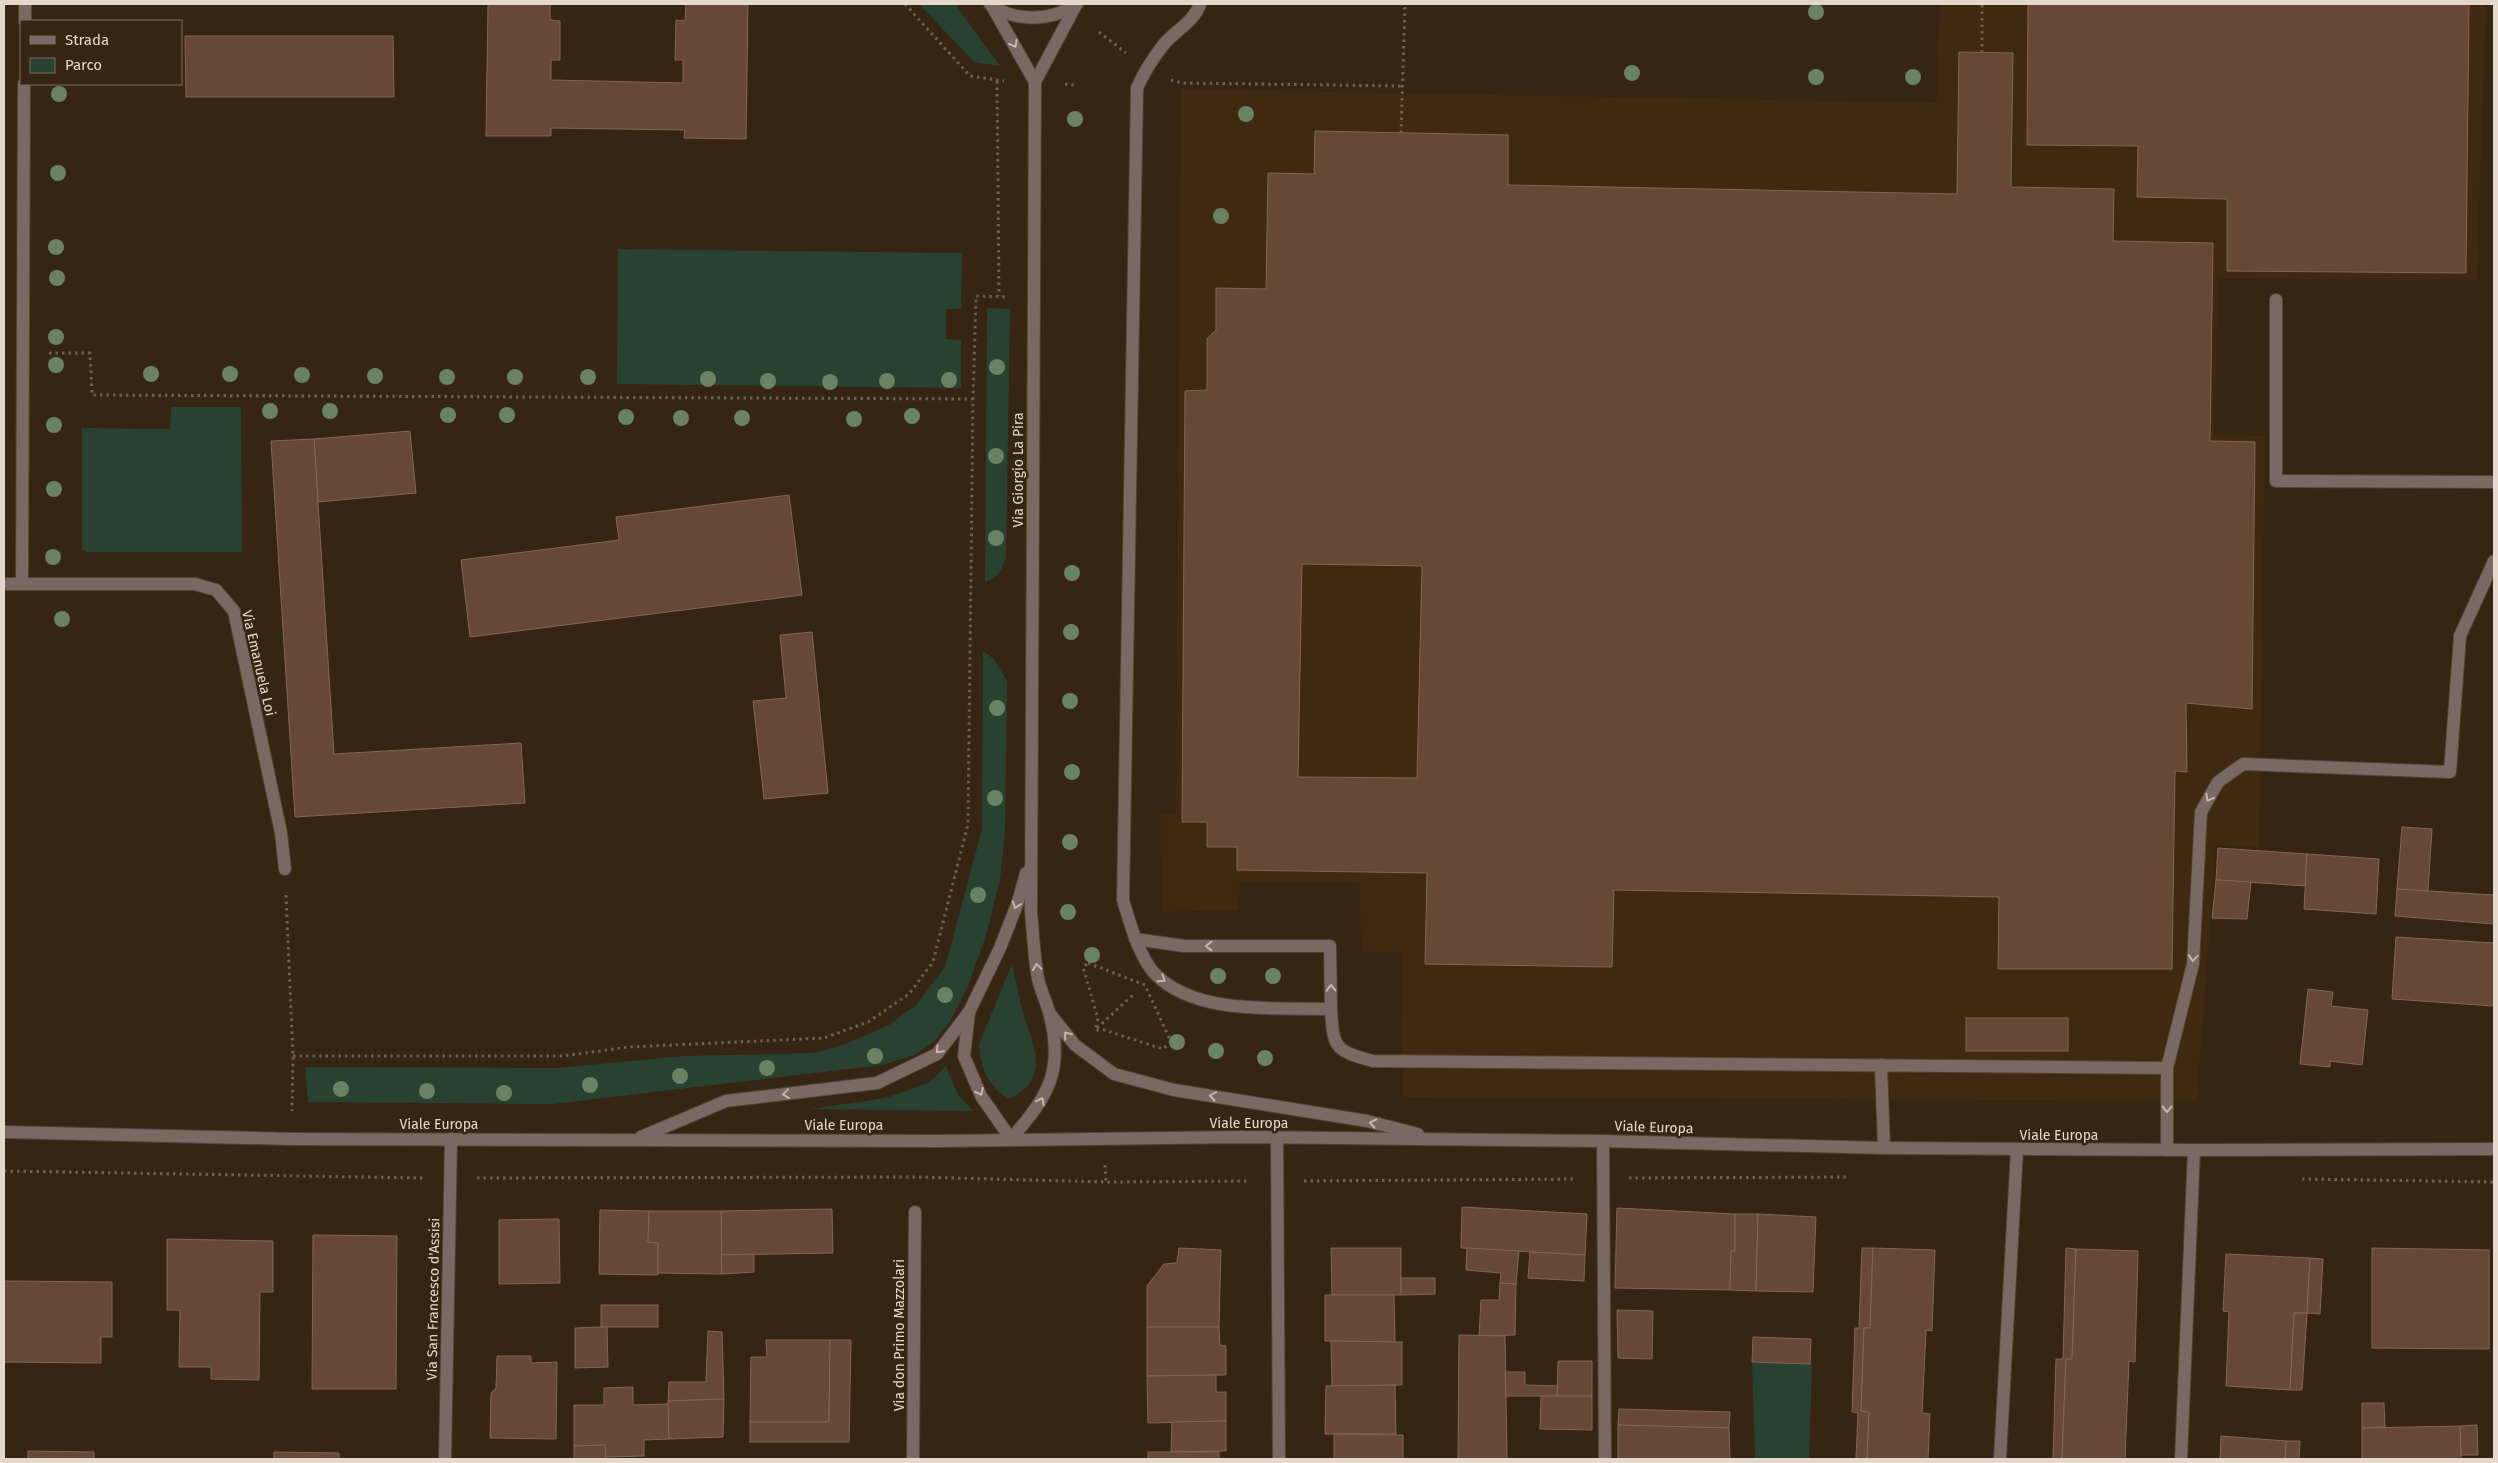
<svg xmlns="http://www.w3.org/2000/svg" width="2498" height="1463" font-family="'Fira Sans',sans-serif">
<rect width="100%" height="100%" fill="#362512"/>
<!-- built -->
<polygon fill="#3f2910" points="1940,4 2486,4 2477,280 2218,279 2214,435 2265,436 2259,847 2216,845 2197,1101 1403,1097 1401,952 1361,952 1359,882 1240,882 1239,910 1161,912 1160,814 1176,814 1181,89 1936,103"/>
<!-- green -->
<g fill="#294131">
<polygon points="919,4 955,4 1000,66 974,62"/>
<polygon points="618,249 962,253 961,309 946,309 946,339 961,340 961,388 617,384"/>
<path d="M987,308L1010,309L1006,558C1002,569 997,579 985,582Z"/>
<polygon points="171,407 241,407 242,552 87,552 82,550 82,428 170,429"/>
<polygon points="983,651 994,659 1007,681 1005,833 1000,879 987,933 969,983 950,1022 935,1041 914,1055 882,1065 553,1104 308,1102 305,1067 557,1068 683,1056 814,1053 843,1045 889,1025 916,1005 945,967 982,829"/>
<path d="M1012,964C1016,980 1019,997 1023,1013C1034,1048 1051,1077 1010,1099C989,1089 980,1067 979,1044Z"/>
<polygon points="946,1066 958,1095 974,1111 810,1109 886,1098 928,1083"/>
<polygon points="1752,1362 1812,1364 1809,1459 1755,1459"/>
</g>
<!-- building -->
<g fill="#674735" stroke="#816758" fill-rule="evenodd">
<polygon points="488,4 550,4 550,20 560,21 560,60 551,60 551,80 683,83 683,60 675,60 676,20 685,21 686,4 748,4 746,139 684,138 685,130 551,128 551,136 486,136"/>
<polygon points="2028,4 2469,4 2466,273 2227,271 2227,199 2137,197 2138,146 2027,145"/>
<polygon points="185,36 393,36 394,97 186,97"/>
<path d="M1959,52L2013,53L2011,187L2114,189L2113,241L2213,243L2210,441L2255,442L2252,709L2186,703L2187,772L2175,771L2172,969H1998L1999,897L1614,890L1612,967L1425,964L1427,873L1237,870V847H1207V822H1182L1185,391L1207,390V339L1216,330V288L1266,289L1268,173L1314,174L1315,131L1508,135V185L1957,194ZM1302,564L1422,566L1417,778L1298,777Z"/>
<polygon points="410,431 416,493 318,502 314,439"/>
<polygon points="314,439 334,754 521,743 525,803 295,817 271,441"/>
<polygon points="789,495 802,595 470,637 461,560 619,540 616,517"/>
<polygon points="812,632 828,793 764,799 753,701 786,698 780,635"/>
<polygon points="2402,827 2432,829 2428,891 2397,889"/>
<polygon points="2218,848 2307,854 2305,886 2216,880"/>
<polygon points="2307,854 2379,859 2376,914 2304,909"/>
<polygon points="2216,880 2251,882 2247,919 2212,918"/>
<polygon points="2397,889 2494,895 2494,924 2395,916"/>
<polygon points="2396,937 2494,943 2494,1006 2392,999"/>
<polygon points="2308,989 2333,992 2331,1006 2368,1010 2362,1065 2330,1061 2330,1067 2300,1064"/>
<rect x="1966" y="1018" width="102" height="33"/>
<polygon points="1462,1207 1587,1214 1585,1255 1461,1248"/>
<polygon points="1617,1208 1735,1214 1735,1251 1731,1251 1730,1290 1615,1288"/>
<polygon points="832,1209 833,1253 721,1255 721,1211"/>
<polygon points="600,1210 649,1211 648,1242 658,1243 658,1275 599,1274"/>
<polygon points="649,1211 721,1211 722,1274 658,1273 658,1243 648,1242"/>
<polygon points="1735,1214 1758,1214 1756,1291 1730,1290 1731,1251 1735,1251"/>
<polygon points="1758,1214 1816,1217 1813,1292 1756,1291"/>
<polygon points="559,1219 560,1283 499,1284 499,1220"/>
<polygon points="313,1235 397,1236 396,1389 312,1389"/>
<polygon points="167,1239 273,1241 273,1292 260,1292 259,1380 211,1379 211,1367 179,1367 180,1310 167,1310"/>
<polygon points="1179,1248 1221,1250 1219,1327 1147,1327 1147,1286 1164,1264 1177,1263"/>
<polygon points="1331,1248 1401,1248 1401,1295 1332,1295"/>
<polygon points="1467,1248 1519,1251 1516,1284 1500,1283 1501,1273 1466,1270"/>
<polygon points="1862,1248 1873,1248 1870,1328 1864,1328 1861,1411 1869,1412 1867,1459 1856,1459 1858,1413 1852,1412 1855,1328 1859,1328"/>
<polygon points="1873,1248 1935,1250 1932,1331 1926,1330 1922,1413 1930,1414 1928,1459 1867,1459 1869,1412 1861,1411 1864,1328 1870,1328"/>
<polygon points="2066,1248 2076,1249 2072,1359 2066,1359 2062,1459 2053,1459 2056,1359 2063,1359"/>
<polygon points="2372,1248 2489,1250 2489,1349 2372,1348"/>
<polygon points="2076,1249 2138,1251 2135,1362 2129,1361 2125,1459 2062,1459 2066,1359 2072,1359"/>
<polygon points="1530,1252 1585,1255 1584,1281 1528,1278"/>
<polygon points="754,1254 754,1272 722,1274 721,1255"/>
<polygon points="2226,1254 2310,1258 2307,1313 2294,1313 2290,1390 2226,1386 2229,1312 2223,1311"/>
<polygon points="2310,1258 2323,1259 2320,1314 2307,1313"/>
<polygon points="1401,1278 1435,1278 1435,1294 1401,1295"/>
<polygon points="4,1281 112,1282 112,1337 101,1337 101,1363 4,1362"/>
<polygon points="1500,1283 1516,1284 1515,1335 1479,1336 1481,1300 1499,1300"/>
<polygon points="1325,1295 1394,1295 1395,1342 1325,1341"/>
<rect x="601" y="1305" width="57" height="22"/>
<polygon points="1617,1310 1653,1311 1652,1359 1618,1358"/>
<polygon points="2294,1313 2307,1313 2302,1390 2290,1390"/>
<polygon points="601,1327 607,1327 608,1367 575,1368 575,1328"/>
<polygon points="1147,1327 1219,1327 1220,1345 1226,1346 1226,1375 1147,1376"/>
<polygon points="708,1331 722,1332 724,1399 668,1401 669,1382 706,1382"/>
<polygon points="1459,1335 1505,1336 1507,1459 1458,1459"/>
<polygon points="1753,1337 1811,1339 1810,1364 1752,1362"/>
<polygon points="766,1340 830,1340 829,1422 750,1422 751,1357 767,1357"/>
<polygon points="830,1340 851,1340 849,1442 750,1442 750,1422 829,1422"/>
<polygon points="1331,1341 1402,1342 1402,1385 1332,1386"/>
<polygon points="497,1356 531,1356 531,1363 557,1362 556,1439 490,1438 491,1393 496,1388"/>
<polygon points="1558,1361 1592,1361 1592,1396 1557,1396"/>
<polygon points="1505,1372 1525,1372 1525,1385 1558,1386 1557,1396 1506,1396"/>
<polygon points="1216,1375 1216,1392 1226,1392 1226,1421 1148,1423 1147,1376"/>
<polygon points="1395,1385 1396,1434 1325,1434 1326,1386"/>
<polygon points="633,1387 633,1405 669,1404 669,1439 644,1440 644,1456 606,1457 605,1445 574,1446 574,1405 604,1405 604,1388"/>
<polygon points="1541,1396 1592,1396 1592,1430 1540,1429"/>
<polygon points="724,1399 723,1437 669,1439 668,1401"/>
<polygon points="2362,1403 2384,1403 2385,1427 2362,1428"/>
<polygon points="1619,1409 1730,1412 1729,1428 1618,1425"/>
<polygon points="1226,1421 1226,1451 1171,1452 1172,1422"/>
<polygon points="1618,1425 1729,1428 1730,1459 1618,1459"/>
<polygon points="2477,1425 2478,1455 2461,1455 2460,1426"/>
<polygon points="2460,1426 2461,1459 2362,1459 2362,1428"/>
<polygon points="1334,1434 1403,1435 1403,1459 1334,1459"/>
<polygon points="2221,1436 2286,1441 2285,1459 2220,1459"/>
<polygon points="2286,1441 2300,1441 2299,1459 2285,1459"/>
<polygon points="605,1445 606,1459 574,1459 574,1446"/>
<polygon points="28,1451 94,1452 94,1459 28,1459"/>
<polygon points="274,1452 339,1453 339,1459 274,1459"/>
<rect x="1148" y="1452" width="71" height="7"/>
</g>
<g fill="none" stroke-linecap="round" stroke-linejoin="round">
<!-- minor casing -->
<g stroke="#524230" stroke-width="14">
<g id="minor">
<path d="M990,4C1015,23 1052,21 1077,4"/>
<polyline points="992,6 1035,82"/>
<polyline points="25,21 25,4"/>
<polyline points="2276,300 2276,481 2494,482"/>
<polyline points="4,584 195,584 216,590 234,611 281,833 285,869"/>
<polyline points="22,584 24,84"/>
<path d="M1135,939L1184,946H1330L1331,1009C1276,1007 1197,1016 1155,974C1139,957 1130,923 1123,900L1137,88C1144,72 1153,58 1164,44C1176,30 1194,22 1200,4"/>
<path d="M1331,1009C1333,1048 1335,1051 1373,1061L2167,1068"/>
<polyline points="969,1012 964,1056 981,1096 1011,1139"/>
<polyline points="1050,1014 1075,1045 1114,1074 1174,1090 1367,1121 1418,1134"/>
<polyline points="1881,1065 1884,1148"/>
<polyline points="4,1132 292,1139 940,1141 1240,1137 1603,1141 1884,1148 2194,1150 2494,1149"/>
<polyline points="641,1137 726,1101 877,1083 937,1054 969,1012 1000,948 1018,902 1026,873"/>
<polyline points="1277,1138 1279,1459"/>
<path d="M1011,1139C1048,1096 1065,1071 1049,1012C1046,1001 1041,991 1038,979C1034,957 1033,933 1031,911L1035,82L1076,5"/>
<polyline points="1603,1141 1605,1459"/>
<polyline points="2167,1150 2167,1068 2193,964 2201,812 2218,782 2243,764 2450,772 2460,636 2494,561"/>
<polyline points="445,1459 451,1139"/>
<polyline points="913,1459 915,1212"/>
<polyline points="2000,1459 2017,1149"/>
<polyline points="2181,1459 2194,1150"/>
</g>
</g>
<!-- path -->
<g stroke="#6f604f" stroke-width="3" stroke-dasharray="2.5 4" stroke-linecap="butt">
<polyline points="905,4 970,76 1004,81"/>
<polyline points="1099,32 1126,53"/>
<polyline points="1982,53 1982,4"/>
<polyline points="1171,80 1182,83 1403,86"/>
<polyline points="997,81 999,296"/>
<polyline points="1065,84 1074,85"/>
<polyline points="1401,133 1405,4"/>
<polyline points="49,353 90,353 92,395 973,399"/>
<polyline points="286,895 293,1056 292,1111"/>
<polygon points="1088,963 1145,985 1171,1042 1163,1049 1104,1030 1095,1030 1098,1019 1083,967"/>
<polyline points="1097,1028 1135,993"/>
<polyline points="293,1056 563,1056 629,1047 824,1038 868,1022 909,994 933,962 968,824 973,399 976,296 1008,297"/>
<polyline points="1105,1165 1106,1182"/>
<polyline points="4,1171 423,1178"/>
<polyline points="477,1178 915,1177 1106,1182 1250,1181"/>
<polyline points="1629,1178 1850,1177"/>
<polyline points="2302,1179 2494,1182"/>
<polyline points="1304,1181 1575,1179"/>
</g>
<!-- minor -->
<use href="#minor" stroke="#7a6864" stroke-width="12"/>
</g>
<!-- trees -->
<g fill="#6a8264">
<circle cx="1816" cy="12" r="8"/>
<circle cx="1632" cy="73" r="8"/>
<circle cx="1816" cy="77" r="8"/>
<circle cx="1913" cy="77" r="8"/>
<circle cx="59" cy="94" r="8"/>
<circle cx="1246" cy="114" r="8"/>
<circle cx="1075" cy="119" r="8"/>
<circle cx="58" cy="173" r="8"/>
<circle cx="1221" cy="216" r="8"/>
<circle cx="56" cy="247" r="8"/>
<circle cx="57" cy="278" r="8"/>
<circle cx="56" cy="337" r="8"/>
<circle cx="56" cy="365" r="8"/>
<circle cx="997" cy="367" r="8"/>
<circle cx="151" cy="374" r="8"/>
<circle cx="230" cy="374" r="8"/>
<circle cx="302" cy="375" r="8"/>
<circle cx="375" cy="376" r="8"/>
<circle cx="447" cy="377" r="8"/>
<circle cx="515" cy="377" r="8"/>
<circle cx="588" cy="377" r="8"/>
<circle cx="708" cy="379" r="8"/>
<circle cx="949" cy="380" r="8"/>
<circle cx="768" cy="381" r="8"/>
<circle cx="887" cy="381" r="8"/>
<circle cx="830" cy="382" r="8"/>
<circle cx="270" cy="411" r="8"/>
<circle cx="330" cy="411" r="8"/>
<circle cx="448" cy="415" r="8"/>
<circle cx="507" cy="415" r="8"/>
<circle cx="912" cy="416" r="8"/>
<circle cx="626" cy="417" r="8"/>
<circle cx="681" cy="418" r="8"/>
<circle cx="742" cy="418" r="8"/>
<circle cx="854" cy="419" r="8"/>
<circle cx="54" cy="425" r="8"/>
<circle cx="996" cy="456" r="8"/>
<circle cx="54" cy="489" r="8"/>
<circle cx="996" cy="538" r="8"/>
<circle cx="53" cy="557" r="8"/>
<circle cx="1072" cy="573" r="8"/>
<circle cx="62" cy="619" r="8"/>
<circle cx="1071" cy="632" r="8"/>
<circle cx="1070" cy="701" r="8"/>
<circle cx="997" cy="708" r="8"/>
<circle cx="1072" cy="772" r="8"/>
<circle cx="995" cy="798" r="8"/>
<circle cx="1070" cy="842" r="8"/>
<circle cx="978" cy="895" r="8"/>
<circle cx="1068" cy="912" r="8"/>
<circle cx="1092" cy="955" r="8"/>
<circle cx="1218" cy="976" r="8"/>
<circle cx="1273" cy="976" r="8"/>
<circle cx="945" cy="995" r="8"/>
<circle cx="1177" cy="1042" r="8"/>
<circle cx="1216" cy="1051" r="8"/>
<circle cx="875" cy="1056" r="8"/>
<circle cx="1265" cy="1058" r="8"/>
<circle cx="767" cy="1068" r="8"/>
<circle cx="680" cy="1076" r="8"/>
<circle cx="590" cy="1085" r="8"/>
<circle cx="341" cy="1089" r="8"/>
<circle cx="427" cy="1091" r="8"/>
<circle cx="504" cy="1093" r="8"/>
</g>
<!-- one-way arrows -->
<defs><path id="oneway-chevron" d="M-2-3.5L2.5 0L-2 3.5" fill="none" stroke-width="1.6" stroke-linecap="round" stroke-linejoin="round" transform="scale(1.25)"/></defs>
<g stroke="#c4b6ae">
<use href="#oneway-chevron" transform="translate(1014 44) rotate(61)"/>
<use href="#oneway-chevron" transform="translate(2209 798) rotate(119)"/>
<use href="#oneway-chevron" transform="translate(1016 905) rotate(110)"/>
<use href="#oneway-chevron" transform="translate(1209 946) rotate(180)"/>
<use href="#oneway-chevron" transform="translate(2193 958) rotate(95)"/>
<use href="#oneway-chevron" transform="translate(1037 967) rotate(-96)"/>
<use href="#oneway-chevron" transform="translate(1162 979) rotate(35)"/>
<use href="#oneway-chevron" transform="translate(1331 988) rotate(-91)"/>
<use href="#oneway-chevron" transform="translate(1067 1035) rotate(-129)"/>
<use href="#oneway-chevron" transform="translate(939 1050) rotate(134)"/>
<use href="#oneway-chevron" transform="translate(980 1092) rotate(63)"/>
<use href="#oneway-chevron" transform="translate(786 1094) rotate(173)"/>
<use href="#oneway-chevron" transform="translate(1213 1096) rotate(-170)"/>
<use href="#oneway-chevron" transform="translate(1041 1101) rotate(-62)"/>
<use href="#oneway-chevron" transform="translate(2167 1109) rotate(91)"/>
<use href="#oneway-chevron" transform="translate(1373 1123) rotate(-167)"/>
</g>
<g text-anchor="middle" stroke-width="5" stroke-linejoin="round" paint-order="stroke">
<!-- street labels -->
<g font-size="14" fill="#e4d8cd" stroke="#362512">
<text transform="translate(1018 470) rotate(-90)" y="5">Via Giorgio La Pira</text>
<text transform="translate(259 663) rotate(77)" y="5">Via Emanuela Loi</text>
<text x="1249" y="1128">Viale Europa</text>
<text x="439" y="1129">Viale Europa</text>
<text x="844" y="1130">Viale Europa</text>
<text transform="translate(1654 1127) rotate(2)" y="5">Viale Europa</text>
<text x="2059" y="1140">Viale Europa</text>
<text transform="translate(433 1299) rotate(-89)" y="5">Via San Francesco d'Assisi</text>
<text transform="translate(899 1335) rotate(-90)" y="5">Via don Primo Mazzolari</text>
</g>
</g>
<!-- border -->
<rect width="2498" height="1463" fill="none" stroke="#e4d8cd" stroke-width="10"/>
<!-- legend -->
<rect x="20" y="20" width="162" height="65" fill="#362512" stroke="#7c6d5d"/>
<rect x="30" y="36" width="25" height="8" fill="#7a6864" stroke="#7c6d5d"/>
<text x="65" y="45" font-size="15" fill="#e4d8cd">Strada</text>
<rect x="30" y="58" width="25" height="15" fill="#294131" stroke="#7c6d5d"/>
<text x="65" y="70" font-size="15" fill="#e4d8cd">Parco</text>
</svg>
